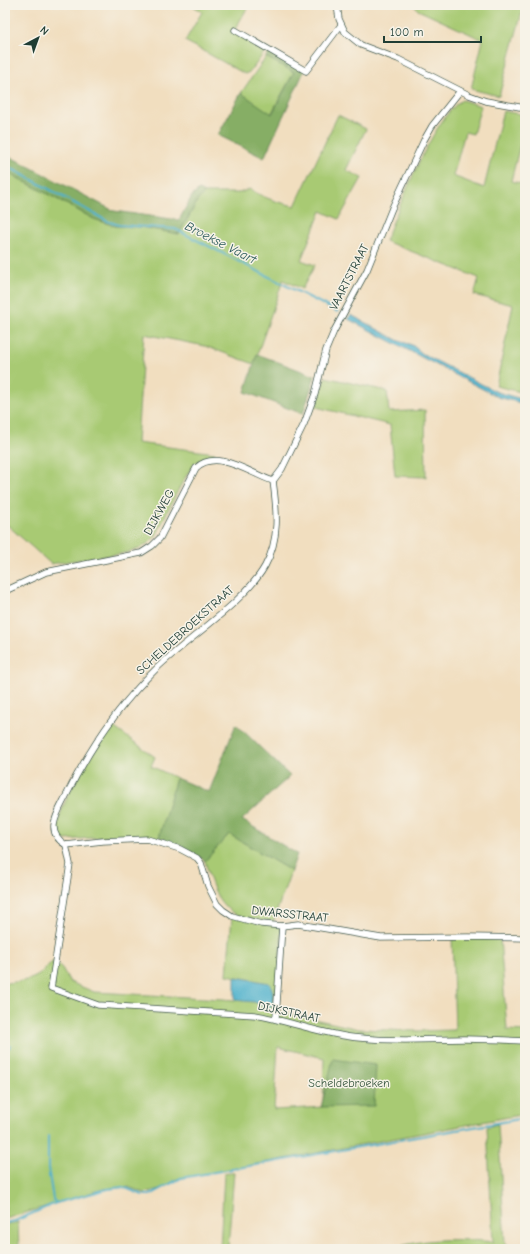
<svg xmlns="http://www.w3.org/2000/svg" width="530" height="1254" font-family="'Comic Neue',sans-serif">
<rect width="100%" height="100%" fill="#f7f3e8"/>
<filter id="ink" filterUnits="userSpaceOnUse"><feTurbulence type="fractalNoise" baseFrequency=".025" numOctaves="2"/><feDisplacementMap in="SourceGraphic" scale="8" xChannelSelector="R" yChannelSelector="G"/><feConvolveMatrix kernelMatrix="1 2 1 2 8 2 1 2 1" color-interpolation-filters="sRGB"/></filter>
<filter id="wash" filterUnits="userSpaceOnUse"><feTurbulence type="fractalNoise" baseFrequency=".012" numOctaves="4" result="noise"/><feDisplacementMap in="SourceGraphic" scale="16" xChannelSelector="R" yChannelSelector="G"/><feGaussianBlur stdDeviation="0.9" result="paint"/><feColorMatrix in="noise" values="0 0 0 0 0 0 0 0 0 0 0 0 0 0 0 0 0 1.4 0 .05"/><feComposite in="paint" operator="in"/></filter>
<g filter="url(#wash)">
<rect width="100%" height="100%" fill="#f1debf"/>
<!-- green -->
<g fill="#a8ca73" stroke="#648454" fill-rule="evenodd">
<polygon points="192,5 249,5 234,31 266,50 251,71 245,74 185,41 202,12"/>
<polygon points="413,5 524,5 499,96 471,89 483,40 418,10"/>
<polygon points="266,57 294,72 271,114 241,93"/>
<path d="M462,100L481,106L473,134L465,132L453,176L484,188L503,111L525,115V125L511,181L525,184V393L496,386L513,305L474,295L479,278L385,241C399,209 433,117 462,100Z"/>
<path d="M338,115L366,129L346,170L362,178L339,219L321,211L301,260L315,265L302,289L283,280L254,364L205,346L144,334L137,443L215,453L214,457C207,457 202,458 197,462C186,470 163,521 156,536L149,543L139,549L125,553L51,564L5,523V171L94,219L115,226L140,227L179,234L198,200L205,193H239L250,189C263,198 280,203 295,206Z"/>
<polygon points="325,377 387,391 389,412 425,410 426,477 395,476 390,425 316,407"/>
<path d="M112,726L155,757L151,766L176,778L159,838L132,835L65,840L61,839C44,820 99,743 112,726Z"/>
<path d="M229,834L291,871L273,922C225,920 216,903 205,861Z"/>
<path d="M232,916L282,926L277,1011L359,1029L415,1031L455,1030L452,937L500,938L507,1030L525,1031V1114L177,1179L163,1188L144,1193L128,1187L103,1189L5,1219V983C16,982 31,981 40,974C45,969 48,964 55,961L62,968L70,982L94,992L223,999L255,1002L264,1007L269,983L227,975ZM278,1047L324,1058L323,1107L274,1110Z"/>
<path d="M498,1124L505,1244L520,1249H391C423,1238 460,1238 493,1242L487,1127Z"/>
<polygon points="234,1172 228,1249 220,1249 224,1174"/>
<polygon points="18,1222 19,1249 5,1249 5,1226"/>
</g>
<!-- forest -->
<g fill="#86ae65" stroke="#52764c">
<polygon points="269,52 305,69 264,158 218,135 241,93 272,114 294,72 266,57"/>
<polygon points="5,154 114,211 179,220 192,196 199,190 205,193 198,200 179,234 140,227 115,226 94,219 5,171"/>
<polygon points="257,354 315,376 303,414 245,392"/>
<polygon points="236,724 290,776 242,820 297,854 291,871 229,834 205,861 183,847 159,838 176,778 209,792"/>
<polygon points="333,1059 376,1065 374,1106 321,1107"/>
</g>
<!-- water -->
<g fill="#4db1cc" stroke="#367780">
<polygon points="351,315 399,341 412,345 423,354 497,392 525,400 525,404 498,397 348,319"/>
<path d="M235,977L269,983C274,989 274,1001 271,1007H264L255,1002L235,1000Z"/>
</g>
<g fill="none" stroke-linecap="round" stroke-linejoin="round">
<!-- stream -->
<g stroke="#4db1cc" stroke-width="2">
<polyline points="5,165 107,221 119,225 175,229 338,312"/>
<polyline points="5,1051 10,1046"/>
<polyline points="48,1136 48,1168 53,1199 56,1203"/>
<polyline points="5,1223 15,1221 56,1203 108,1189 123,1187 143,1195 150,1195 181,1178 525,1118"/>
</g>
</g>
</g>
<g filter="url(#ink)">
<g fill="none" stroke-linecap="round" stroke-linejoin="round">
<!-- street casing -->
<g stroke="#3e5549" stroke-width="7">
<g id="street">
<polyline points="337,5 339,19 345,32 361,45 398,59 469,95 486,101 525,108"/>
<polyline points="235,30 306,71 341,25"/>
<path d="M273,481C277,511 280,539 265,566C245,602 188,638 157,668C120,704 89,749 66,796C57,814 44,832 66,845L70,864L51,988L98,1005L255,1015C290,1021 324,1035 360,1038C395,1042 429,1039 464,1039C484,1039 505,1040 525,1041"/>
<polyline points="273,481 282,469 304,424 315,394 326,350 334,331 367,270 392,208 424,140 432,126 460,91"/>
<path d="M5,591L46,572L141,553L152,546L160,538L196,468C217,448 251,474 273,481"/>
<polyline points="66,845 103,841 147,839 180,849 197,858 201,863 208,886 217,904 223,910 232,916 261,924 282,926 298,924 381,938 468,937 525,938"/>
<polyline points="276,1018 282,926"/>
</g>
</g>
<!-- street -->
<use href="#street" stroke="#fff" stroke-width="5.5"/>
</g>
</g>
<g text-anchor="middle" stroke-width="3" stroke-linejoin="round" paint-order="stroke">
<!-- street labels -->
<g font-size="12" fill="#1f3d34" stroke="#f7f3e8">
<text transform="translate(349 277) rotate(-63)" y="4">VAARTSTRAAT</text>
<text transform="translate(159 512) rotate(-61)" y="4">DIJKWEG</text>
<text transform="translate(185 630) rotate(-42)" y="4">SCHELDEBROEKSTRAAT</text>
<text transform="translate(290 914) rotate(6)" y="4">DWARSSTRAAT</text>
<text transform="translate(289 1012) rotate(12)" y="4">DIJKSTRAAT</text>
</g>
<!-- park labels -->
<g font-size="12" fill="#3a5941" stroke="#f7f3e8">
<text x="349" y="1087">Scheldebroeken</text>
</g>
<!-- water labels -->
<g font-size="13" font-style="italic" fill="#2a5a5a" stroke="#f7f3e8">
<text transform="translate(221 242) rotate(27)" y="5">Broekse Vaart</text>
</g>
</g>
<!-- margin -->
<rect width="530" height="1254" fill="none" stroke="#f7f3e8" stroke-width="20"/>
<!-- north arrow -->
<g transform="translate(38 38) rotate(41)" stroke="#f7f3e8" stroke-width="3" paint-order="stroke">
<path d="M0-3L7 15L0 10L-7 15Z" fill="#1f3d34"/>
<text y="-6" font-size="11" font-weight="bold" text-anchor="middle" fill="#1f3d34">N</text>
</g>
<!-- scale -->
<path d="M384 36v6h97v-6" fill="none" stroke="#1f3d34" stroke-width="2"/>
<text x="390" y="36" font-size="12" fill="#1f3d34" stroke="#f7f3e8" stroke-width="3" paint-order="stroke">100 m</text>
</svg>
